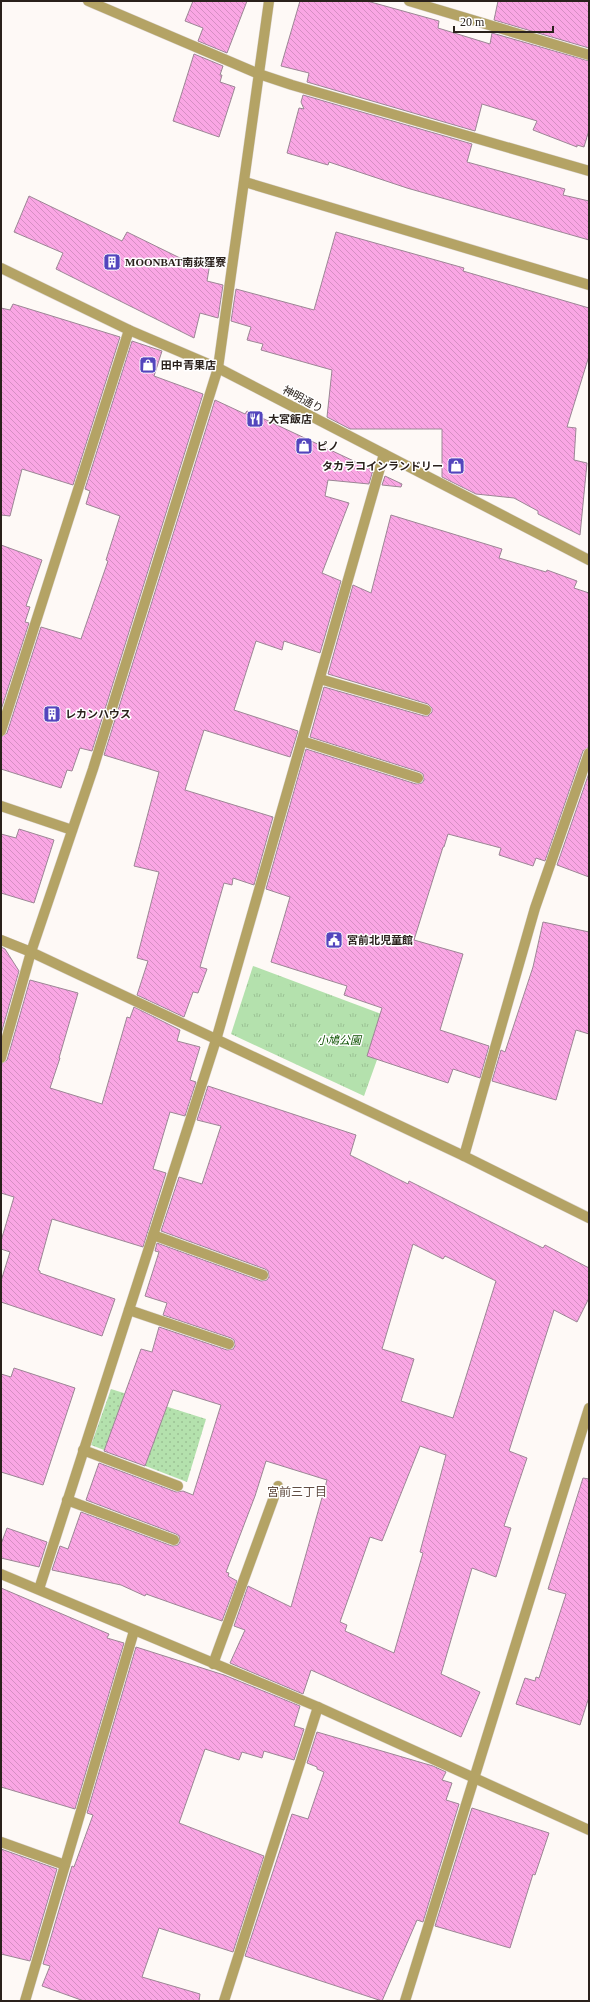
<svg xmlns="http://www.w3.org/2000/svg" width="590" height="2002" font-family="'Times New Roman','Noto Sans JP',serif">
<defs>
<pattern id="grass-dots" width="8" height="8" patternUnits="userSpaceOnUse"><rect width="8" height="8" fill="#b4e1ad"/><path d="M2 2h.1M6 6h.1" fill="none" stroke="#9bc194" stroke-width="1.8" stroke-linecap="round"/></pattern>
<pattern id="park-tufts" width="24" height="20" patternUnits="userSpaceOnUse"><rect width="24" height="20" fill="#b4e1ad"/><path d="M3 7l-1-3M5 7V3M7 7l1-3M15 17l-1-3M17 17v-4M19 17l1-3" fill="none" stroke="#9bc194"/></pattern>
<pattern id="building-back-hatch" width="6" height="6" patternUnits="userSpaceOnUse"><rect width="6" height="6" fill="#faa6e4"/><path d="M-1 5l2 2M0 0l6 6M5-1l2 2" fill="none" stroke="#d68fc3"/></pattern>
</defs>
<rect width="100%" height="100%" fill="#fef9f6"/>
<!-- grass -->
<polygon fill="url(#grass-dots)" points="111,1389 206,1419 187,1482 91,1445"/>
<!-- park -->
<polygon fill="url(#park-tufts)" points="253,966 392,1018 364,1096 231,1034"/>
<!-- building -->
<g fill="url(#building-back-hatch)" stroke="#9c8695" fill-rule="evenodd">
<polygon points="193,1 247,1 227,53 198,41 203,28 185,21"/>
<polygon points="300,1 367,1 439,21 438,28 490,44 492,33 589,61 589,130 584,147 577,145 577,147 533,130 537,121 482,104 475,131 307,82 309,73 281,66"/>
<polygon points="498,1 589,1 589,48 494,20"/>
<polygon points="194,54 223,66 220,75 222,75 220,82 235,87 219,137 173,121"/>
<polygon points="303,95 472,144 467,162 565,189 563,195 589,201 589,240 407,188 329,162 328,165 287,153 299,108 304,109 301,102"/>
<polygon points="29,196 122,241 127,232 180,258 210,263 207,281 223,285 218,318 200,313 194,338 56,269 63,253 14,232"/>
<polygon points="336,232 464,268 463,271 589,308 589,356 567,427 576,428 574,460 587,463 580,535 538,514 538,511 514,498 476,494 442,477 442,429 350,429 327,417 332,370 261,350 263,344 247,340 251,327 231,321 236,289 314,310"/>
<polygon points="13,304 120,337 73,485 22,469 10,516 1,515 1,308 10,310"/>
<polygon points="132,341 162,351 154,376 203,394 92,751 80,748 72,771 67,770 61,788 1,769 1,737 7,733 41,627 81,639 108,561 106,560 120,516 86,504 90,491 85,489"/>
<polygon points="215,400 245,414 247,411 373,470 369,484 328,480 325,496 349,503 322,573 341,581 320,653 284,641 282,650 256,641 234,710 298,731 290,757 204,730 185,790 273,817 254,885 233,878 232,885 224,883 200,967 207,969 198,993 193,992 184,1017 137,995 148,961 137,958 159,872 134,866 159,772 104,755"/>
<polygon points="385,476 402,484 401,487 382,485"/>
<polygon points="391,515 502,549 499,558 546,572 547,570 577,581 574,588 589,593 589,747 583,751 545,861 536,858 533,866 499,855 501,848 448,834 444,847 443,847 414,940 463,954 440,1030 489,1046 480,1078 453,1069 448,1083 367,1056 382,1008 344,995 347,986 271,962 290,897 266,889 306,749 416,784 422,783 424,780 423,774 420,772 310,737 324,687 424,716 428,716 432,712 432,708 428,704 328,674 353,585 371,593"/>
<polygon points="1,545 42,560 26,606 30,607 25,622 29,623 1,710"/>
<polygon points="589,773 589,877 557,865"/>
<polygon points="19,829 54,840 34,903 1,893 1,834 16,838"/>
<polygon points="543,922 589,932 589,1034 576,1030 556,1100 492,1081 501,1050 505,1052 533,967"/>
<polygon points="1,947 5,949 19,971 1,1034"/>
<polygon points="30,980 78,993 59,1058 60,1058 50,1088 102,1104 127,1017 130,1018 134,1007 180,1030 177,1041 200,1047 190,1080 196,1082 185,1116 170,1112 153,1169 166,1173 143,1247 52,1219 38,1270 40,1271 40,1273 115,1299 102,1336 1,1302 1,1281 10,1252 1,1249 1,1241 14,1197 1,1193 1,1064 7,1060"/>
<path d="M208,1086L356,1135L350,1155L408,1184L409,1181L543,1248L545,1245L589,1268V1298L577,1322L554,1310L509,1451L527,1458L504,1526L511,1528L496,1577L472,1568L441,1674L480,1692L461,1737L311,1670L303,1694L230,1663L245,1630L234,1626L248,1586L291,1607L327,1480L266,1461L255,1496L226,1572L229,1573L228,1576L237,1581L222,1621L146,1594L145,1596L121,1585L52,1570L60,1546L68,1549L81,1512L172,1546L178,1545L180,1542L179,1536L176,1534L86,1500L99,1463L176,1492L183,1491L193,1495L221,1405L173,1390L145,1466L104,1451L141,1349L152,1352L159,1327L227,1350L233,1349L235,1346L234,1340L231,1338L163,1315L167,1303L145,1296L159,1252L155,1251L157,1243L261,1281L267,1280L269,1277L268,1271L265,1269L161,1231L179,1177L202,1184L221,1126L197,1120ZM413,1244L443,1259L445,1256L496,1281L453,1418L401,1401L414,1359L382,1349ZM420,1446L446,1455L420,1552L423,1553L394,1653L345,1631L347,1625L340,1622L370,1537L382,1541Z"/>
<polygon points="14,1368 75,1388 43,1485 1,1472 1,1374 11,1377"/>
<polygon points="583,1478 589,1479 589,1697 580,1725 516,1704 525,1678 535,1681 536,1677 539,1678 566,1594 548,1589"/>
<polygon points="7,1528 47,1542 39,1567 1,1558 1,1544"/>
<polygon points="1,1588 109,1634 107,1638 124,1643 75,1809 1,1787"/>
<polygon points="136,1647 224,1675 300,1706 294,1726 304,1729 294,1760 264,1751 262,1758 242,1752 239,1760 205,1749 179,1823 264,1856 233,1952 159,1928 142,1977 200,1994 199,2001 84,2001 42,1986 50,1966 43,1964 72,1866 74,1867 93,1815 87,1813"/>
<polygon points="317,1732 433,1766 446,1772 442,1780 452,1783 446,1800 459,1804 423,1922 417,1920 382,2001 245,1956 292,1814 308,1819 324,1772 317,1769 317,1767 307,1763"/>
<polygon points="472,1808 549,1833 535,1875 533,1874 510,1948 435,1926"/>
<polygon points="1,1849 57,1869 30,1961 1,1954"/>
</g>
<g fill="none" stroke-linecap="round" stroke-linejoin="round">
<!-- service casing -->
<g stroke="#dcd6d3" stroke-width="11">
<g id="service">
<polyline points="409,1 589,55"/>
<polyline points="320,679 426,710"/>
<polyline points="1,731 129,330"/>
<polyline points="302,741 418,778"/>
<polyline points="1,806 72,830"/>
<polyline points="464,1156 535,908 589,753"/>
<polyline points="153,1235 263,1275"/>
<polyline points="129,1310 229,1344"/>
<polyline points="83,1450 178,1486"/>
<polyline points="67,1500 174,1540"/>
<polyline points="39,1589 216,1040"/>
<polyline points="213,1664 278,1486"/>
<polyline points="1,1842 65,1865"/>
</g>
</g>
<!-- minor casing -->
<g stroke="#dcd6d3" stroke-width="11">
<g id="minor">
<polyline points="88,1 259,74 292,85 589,171"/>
<polyline points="245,182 589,285"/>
<polyline points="1,940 31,952 464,1156 589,1218"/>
<polyline points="216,1040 384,454"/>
<polyline points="1,1058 31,952 93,769 218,368 269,1"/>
<polyline points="1,1574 318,1707 589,1830"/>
<polyline points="25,2001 134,1631"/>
<polyline points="224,2001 318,1707"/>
<polyline points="405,2001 589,1408"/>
</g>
</g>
<!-- tertiary casing -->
<g stroke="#dcd6d3" stroke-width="11">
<polyline id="tertiary" points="1,268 129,330 218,368 589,560"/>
</g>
<!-- service -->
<use href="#service" stroke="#b4a365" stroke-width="10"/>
<!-- minor -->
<use href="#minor" stroke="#b4a365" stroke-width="10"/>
<!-- tertiary -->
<use href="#tertiary" stroke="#b4a365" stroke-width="10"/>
</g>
<!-- icons -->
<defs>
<g id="building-square" transform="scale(0.9)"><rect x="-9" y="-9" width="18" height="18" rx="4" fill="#5345bd" stroke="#fff"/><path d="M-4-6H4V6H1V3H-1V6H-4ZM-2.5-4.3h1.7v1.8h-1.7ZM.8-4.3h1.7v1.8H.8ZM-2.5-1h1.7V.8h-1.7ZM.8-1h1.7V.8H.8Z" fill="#fff"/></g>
<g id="shop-square" transform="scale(0.9)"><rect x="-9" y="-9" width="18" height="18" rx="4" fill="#5345bd" stroke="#fff"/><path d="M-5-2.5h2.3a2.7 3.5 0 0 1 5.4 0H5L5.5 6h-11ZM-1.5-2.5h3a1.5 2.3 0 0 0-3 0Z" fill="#fff"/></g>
<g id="restaurant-square" transform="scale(0.9)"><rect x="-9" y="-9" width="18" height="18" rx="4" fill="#5345bd" stroke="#fff"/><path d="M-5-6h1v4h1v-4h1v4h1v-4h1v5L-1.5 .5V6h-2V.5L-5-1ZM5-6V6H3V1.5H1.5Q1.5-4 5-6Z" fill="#fff"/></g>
<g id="civic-square" transform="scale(0.9)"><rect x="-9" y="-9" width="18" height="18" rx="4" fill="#5345bd" stroke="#fff"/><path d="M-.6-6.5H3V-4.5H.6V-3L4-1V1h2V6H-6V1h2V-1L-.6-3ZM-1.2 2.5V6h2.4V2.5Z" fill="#fff"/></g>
</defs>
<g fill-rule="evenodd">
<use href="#building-square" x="112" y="262"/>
<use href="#shop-square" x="148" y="365"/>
<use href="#restaurant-square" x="255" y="419"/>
<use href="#shop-square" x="304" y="446"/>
<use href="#shop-square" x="456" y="466"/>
<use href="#building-square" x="52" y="714"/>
<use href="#civic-square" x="334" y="940"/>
</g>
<g text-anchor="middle" stroke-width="3" stroke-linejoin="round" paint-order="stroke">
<!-- poi labels -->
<g font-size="11" font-weight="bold" fill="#2a211c" stroke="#fff" text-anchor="start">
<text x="125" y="266">MOONBAT南荻窪寮</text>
<text x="161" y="369">田中青果店</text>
<text x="268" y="423">大宮飯店</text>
<text x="317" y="450">ピノ</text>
<text x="443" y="470" text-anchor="end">タカラコインランドリー</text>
<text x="65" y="718">レカンハウス</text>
<text x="347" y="944">宮前北児童館</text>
</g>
<!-- street labels -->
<g font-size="11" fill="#2a211c" stroke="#fff">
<text transform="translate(303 399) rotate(28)" y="4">神明通り</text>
</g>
<!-- park labels -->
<g font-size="11" font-style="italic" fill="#0d5201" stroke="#fff">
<text x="339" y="1044">小鳩公園</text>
</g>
<!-- neighbourhood labels -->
<g font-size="12" fill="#614c41" stroke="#fff">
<text x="297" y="1496">宮前三丁目</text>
</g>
</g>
<!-- border -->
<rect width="590" height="2002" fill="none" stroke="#2a211c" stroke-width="4"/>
<!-- scale -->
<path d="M454 26v6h99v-6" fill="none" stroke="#2a211c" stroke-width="2"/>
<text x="460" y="26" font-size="12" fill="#2a211c" stroke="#ffffff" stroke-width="3" paint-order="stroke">20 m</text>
</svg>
